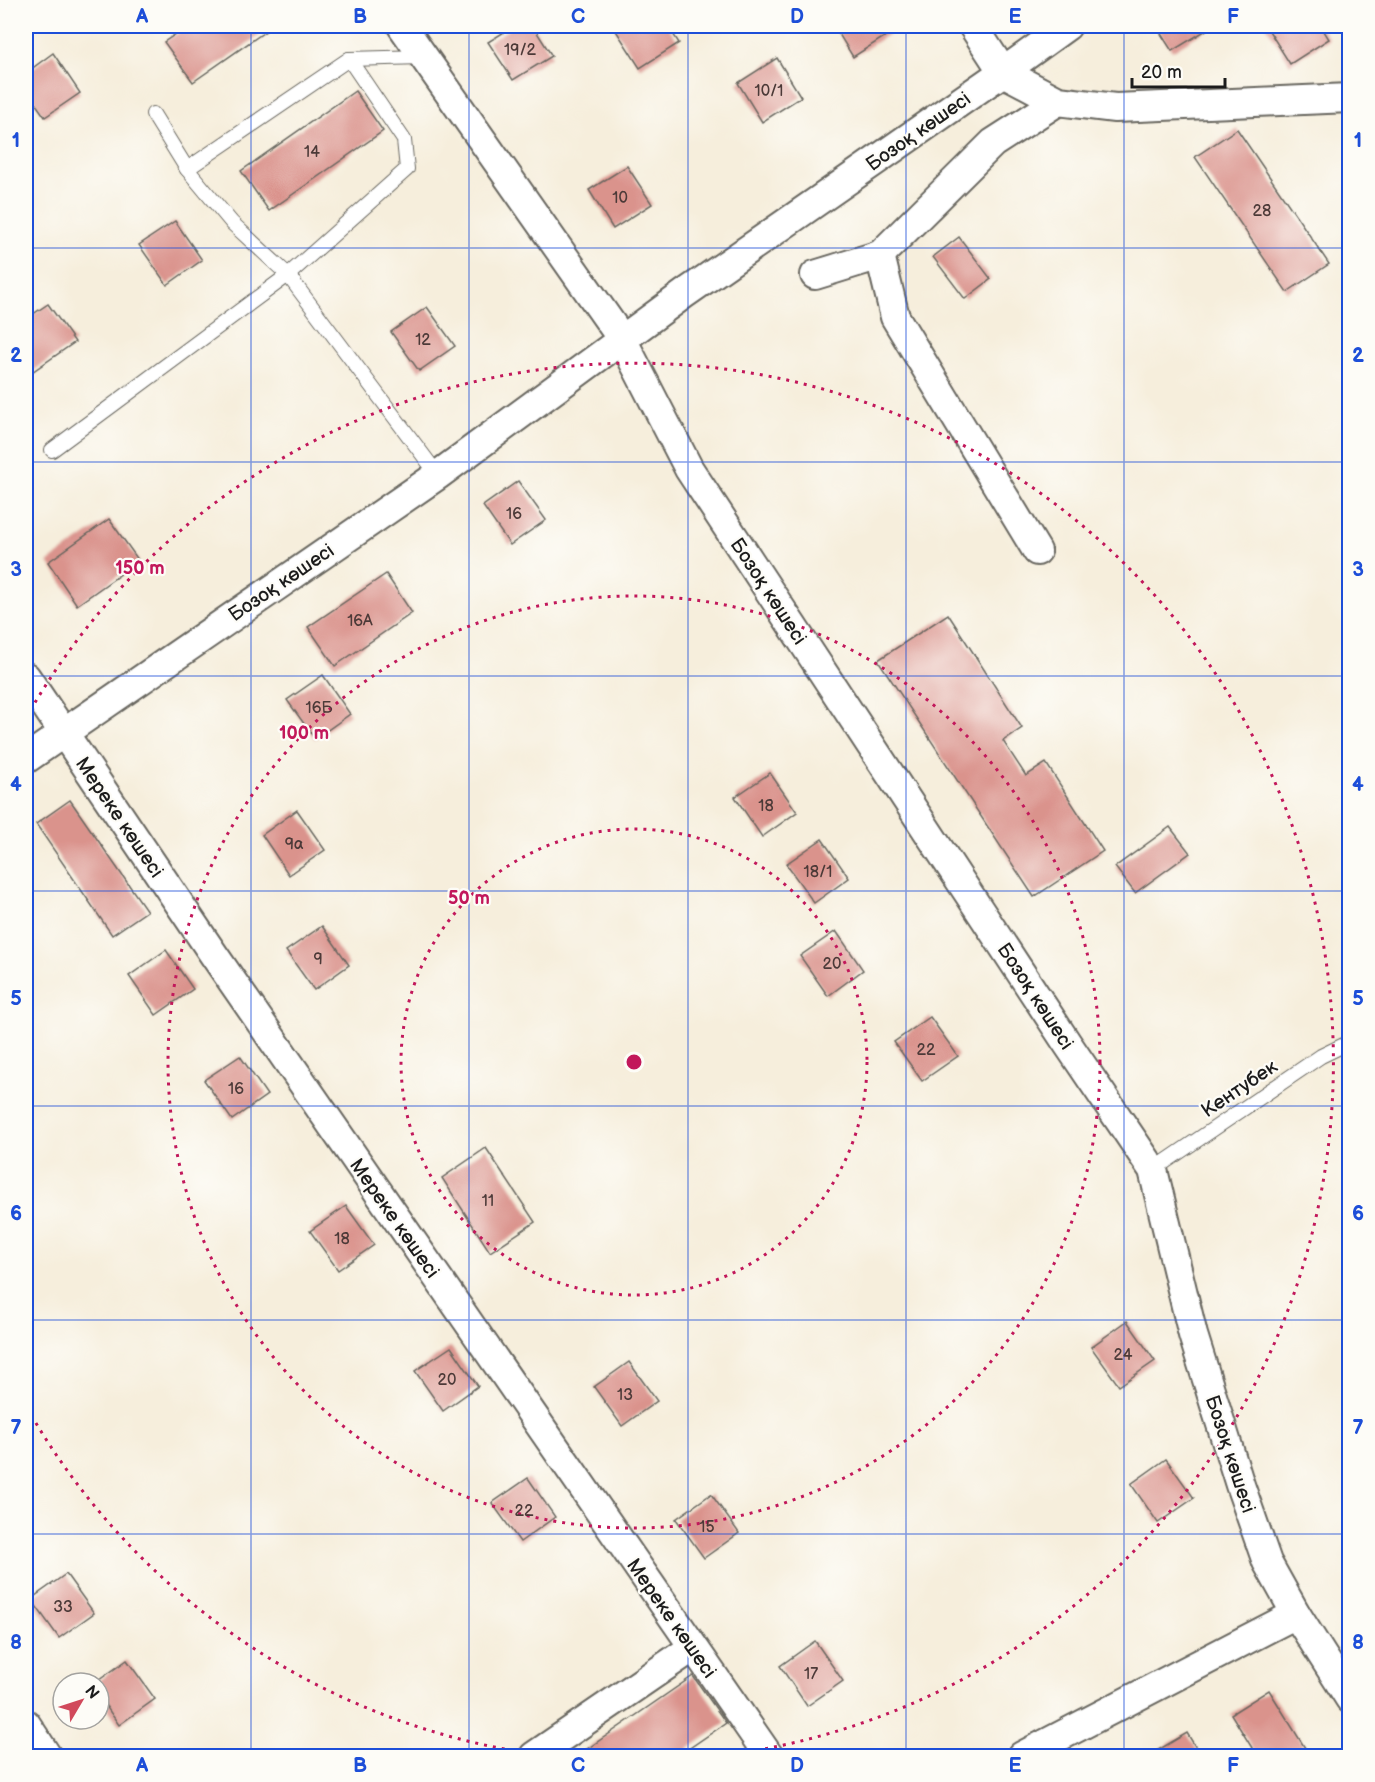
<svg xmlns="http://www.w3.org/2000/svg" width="1375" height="1782" font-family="'Balsamiq Sans',sans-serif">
<rect width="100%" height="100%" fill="#fdfcf7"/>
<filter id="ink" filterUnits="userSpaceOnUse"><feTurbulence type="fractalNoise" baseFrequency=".0167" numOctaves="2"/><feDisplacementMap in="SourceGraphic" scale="12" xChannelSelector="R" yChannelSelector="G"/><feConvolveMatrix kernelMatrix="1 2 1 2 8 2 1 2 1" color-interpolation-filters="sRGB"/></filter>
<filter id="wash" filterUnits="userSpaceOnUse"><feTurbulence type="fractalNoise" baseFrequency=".008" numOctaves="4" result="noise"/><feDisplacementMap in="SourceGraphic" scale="24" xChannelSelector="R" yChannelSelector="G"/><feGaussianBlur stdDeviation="1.35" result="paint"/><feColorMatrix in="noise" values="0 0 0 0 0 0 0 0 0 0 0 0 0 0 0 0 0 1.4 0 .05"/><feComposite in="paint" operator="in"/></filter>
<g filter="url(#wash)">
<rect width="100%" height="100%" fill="#f6eedc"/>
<g id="blocks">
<!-- building -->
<g fill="#da938c">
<polygon points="188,26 273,26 193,82 164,42"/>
<polygon points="514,26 533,26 552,56 513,80 488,42"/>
<polygon points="621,26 668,26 679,43 640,68 615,29"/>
<polygon points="834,26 888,26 892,32 853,57"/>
<polygon points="1156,26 1213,26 1172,51"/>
<polygon points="1266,26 1321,26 1329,39 1290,64"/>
<polygon points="53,53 80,93 45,117 26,90 26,73"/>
<polygon points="777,58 801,97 762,122 738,83"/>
<polygon points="355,91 383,131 269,211 241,171"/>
<polygon points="1237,129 1329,264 1287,292 1195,157"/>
<polygon points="627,166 652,204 613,229 589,190"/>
<polygon points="175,221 202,260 167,285 139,245"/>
<polygon points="959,237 991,279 965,299 933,257"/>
<polygon points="48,304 75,342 26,376 26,319"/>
<polygon points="427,307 455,346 419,371 391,332"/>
<polygon points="518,481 546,520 510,545 483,506"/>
<polygon points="109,519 139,561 77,605 48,562"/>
<polygon points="386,574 412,613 335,666 308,627"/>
<polygon points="948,614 1022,728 1003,741 1026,776 1046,763 1103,851 1034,897 878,660"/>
<polygon points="323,675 350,714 315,739 287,700"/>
<polygon points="770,773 797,812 762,837 735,797"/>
<polygon points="70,800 147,911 112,935 36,824"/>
<polygon points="297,810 325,850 289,875 262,835"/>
<polygon points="1170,827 1190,853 1135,893 1115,867"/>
<polygon points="822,839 849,878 814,903 786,864"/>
<polygon points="322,926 349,965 314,990 286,951"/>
<polygon points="836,931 863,970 828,996 800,956"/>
<polygon points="166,950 193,989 156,1015 129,976"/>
<polygon points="930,1017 958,1056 922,1081 894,1042"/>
<polygon points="240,1056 267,1095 232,1120 204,1080"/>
<polygon points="486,1148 535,1222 490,1252 442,1178"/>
<polygon points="346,1206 374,1245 338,1270 310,1231"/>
<polygon points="1127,1321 1155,1361 1119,1386 1091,1347"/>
<polygon points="451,1347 478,1386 443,1411 415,1371"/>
<polygon points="629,1362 657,1401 622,1426 594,1387"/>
<polygon points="1166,1459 1194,1498 1158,1523 1131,1484"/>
<polygon points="528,1478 555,1517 520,1542 492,1503"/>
<polygon points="711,1494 739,1533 704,1558 676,1519"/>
<polygon points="26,1511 32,1520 26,1524"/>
<polygon points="66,1574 94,1613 59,1638 31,1599"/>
<polygon points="815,1641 843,1681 807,1706 780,1666"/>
<polygon points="127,1660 155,1699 119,1725 99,1696 99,1683 95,1683"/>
<polygon points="693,1676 726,1723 678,1756 577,1756"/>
<polygon points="1269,1690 1310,1756 1257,1756 1231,1714"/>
<polygon points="1187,1733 1201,1756 1148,1756"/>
</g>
</g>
</g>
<g filter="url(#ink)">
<use href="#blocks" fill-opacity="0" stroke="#68665f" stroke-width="1.5"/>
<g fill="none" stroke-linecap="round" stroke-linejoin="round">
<!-- service casing -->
<g stroke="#68665f" stroke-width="16">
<g id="service">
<polyline points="423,57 349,59 187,169 232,223 288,275 438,475"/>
<polyline points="153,114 187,169"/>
<polyline points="52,450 288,275 407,169 404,140 349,59"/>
<polyline points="1153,1170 1321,1056 1350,1042"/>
</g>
</g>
<!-- minor casing -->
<g stroke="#68665f" stroke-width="32">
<g id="minor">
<polyline points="402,26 622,339 689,469 1067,1043 1153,1170 1193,1335 1240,1485 1267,1562 1296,1614 1350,1699"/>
<polyline points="973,26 1003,72 1058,101 1115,108 1350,98"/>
<polyline points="880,255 993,143 1058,101"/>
<polyline points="815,275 880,255 895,317 1037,551"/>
<polyline points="26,677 214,955 769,1756"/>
<polyline points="26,759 438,475 684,294 1003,72 1067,26"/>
<polyline points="26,1724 47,1756"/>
<polyline points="534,1756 692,1648"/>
<polyline points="1022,1756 1296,1614"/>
</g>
</g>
<!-- service -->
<use href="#service" stroke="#fff" stroke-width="14"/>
<!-- minor -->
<use href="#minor" stroke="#fff" stroke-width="28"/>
</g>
</g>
<!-- grid -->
<path fill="none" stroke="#1d4ed8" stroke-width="1.5" stroke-opacity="0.55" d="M251,26V1756M469,26V1756M688,26V1756M906,26V1756M1124,26V1756M26,248H1350M26,462H1350M26,676H1350M26,891H1350M26,1106H1350M26,1320H1350M26,1534H1350"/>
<!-- distance rings -->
<g fill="none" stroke="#c2185b" stroke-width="3" stroke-dasharray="3 6">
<circle cx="634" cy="1062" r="233"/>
<circle cx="634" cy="1062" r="466"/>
<path d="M549 1756A699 699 0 0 1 26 1406M26 718A699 699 0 1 1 719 1756"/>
</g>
<g text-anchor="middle" stroke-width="4.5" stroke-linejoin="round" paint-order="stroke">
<!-- number labels -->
<g font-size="16" fill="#4c3a38">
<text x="520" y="55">19/2</text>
<text x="769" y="96">10/1</text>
<text x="312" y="157">14</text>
<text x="620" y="203">10</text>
<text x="1262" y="216">28</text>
<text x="423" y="345">12</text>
<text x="514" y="519">16</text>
<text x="360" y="626">16А</text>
<text x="319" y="713">16Б</text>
<text x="766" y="811">18</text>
<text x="294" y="849">9а</text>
<text x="818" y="877">18/1</text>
<text x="318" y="964">9</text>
<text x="832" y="969">20</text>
<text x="926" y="1055">22</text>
<text x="236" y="1094">16</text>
<text x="488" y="1206">11</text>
<text x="342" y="1244">18</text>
<text x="1123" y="1360">24</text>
<text x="447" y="1385">20</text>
<text x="625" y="1400">13</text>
<text x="524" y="1516">22</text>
<text x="707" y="1532">15</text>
<text x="63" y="1612">33</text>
<text x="811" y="1679">17</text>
</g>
<!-- street labels -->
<g font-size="20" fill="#1c1c1c" stroke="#fdfcf7">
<text transform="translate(918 131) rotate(-35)" y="7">Бозоқ көшесі</text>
<text transform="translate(281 582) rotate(-34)" y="7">Бозоқ көшесі</text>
<text transform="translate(769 591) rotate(57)" y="7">Бозоқ көшесі</text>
<text transform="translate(120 817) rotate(56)" y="7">Мереке көшесі</text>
<text transform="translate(1036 996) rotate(57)" y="7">Бозоқ көшесі</text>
<text transform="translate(1239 1088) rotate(-34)" y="7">Кентубек</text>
<text transform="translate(395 1218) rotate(55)" y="7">Мереке көшесі</text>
<text transform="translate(1231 1454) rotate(72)" y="7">Бозоқ көшесі</text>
<text transform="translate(672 1618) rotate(55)" y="7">Мереке көшесі</text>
</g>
</g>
<circle cx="634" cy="1062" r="9" fill="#c2185b" stroke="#fdfcf7" stroke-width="3"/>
<g font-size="18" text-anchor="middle" font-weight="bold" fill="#c2185b" stroke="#fdfcf7" stroke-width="4.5" stroke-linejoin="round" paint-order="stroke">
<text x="140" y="574">150 m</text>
<text x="304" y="739">100 m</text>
<text x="469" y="904">50 m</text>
</g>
<!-- margin -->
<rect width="1375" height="1782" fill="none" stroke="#fdfcf7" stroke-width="66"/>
<!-- north arrow -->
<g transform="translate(81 1701) rotate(51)"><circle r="28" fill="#fdfcf7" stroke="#a3a29f" stroke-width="1.5"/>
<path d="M0-4.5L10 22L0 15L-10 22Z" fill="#d1495b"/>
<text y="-9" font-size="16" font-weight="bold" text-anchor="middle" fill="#1c1c1c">N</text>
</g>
<!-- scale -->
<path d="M1132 78v9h93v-9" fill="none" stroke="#1c1c1c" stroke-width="3"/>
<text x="1141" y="78" font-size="18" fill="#1c1c1c" stroke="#fdfcf7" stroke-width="4.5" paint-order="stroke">20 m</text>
<rect x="33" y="33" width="1309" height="1716" fill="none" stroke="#1d4ed8" stroke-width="2"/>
<g font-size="20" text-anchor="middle" font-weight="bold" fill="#1d4ed8">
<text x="142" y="23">A</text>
<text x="360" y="23">B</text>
<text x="578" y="23">C</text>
<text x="797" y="23">D</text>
<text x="1015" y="23">E</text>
<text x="1233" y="23">F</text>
<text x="16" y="147">1</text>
<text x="1358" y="147">1</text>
<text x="16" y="362">2</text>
<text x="1358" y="362">2</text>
<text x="16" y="576">3</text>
<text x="1358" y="576">3</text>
<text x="16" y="791">4</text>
<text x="1358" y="791">4</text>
<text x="16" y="1005">5</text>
<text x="1358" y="1005">5</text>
<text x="16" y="1220">6</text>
<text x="1358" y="1220">6</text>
<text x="16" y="1434">7</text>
<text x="1358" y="1434">7</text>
<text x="16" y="1649">8</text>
<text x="1358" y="1649">8</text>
<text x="142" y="1772">A</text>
<text x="360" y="1772">B</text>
<text x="578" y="1772">C</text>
<text x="797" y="1772">D</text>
<text x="1015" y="1772">E</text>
<text x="1233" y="1772">F</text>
</g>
</svg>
